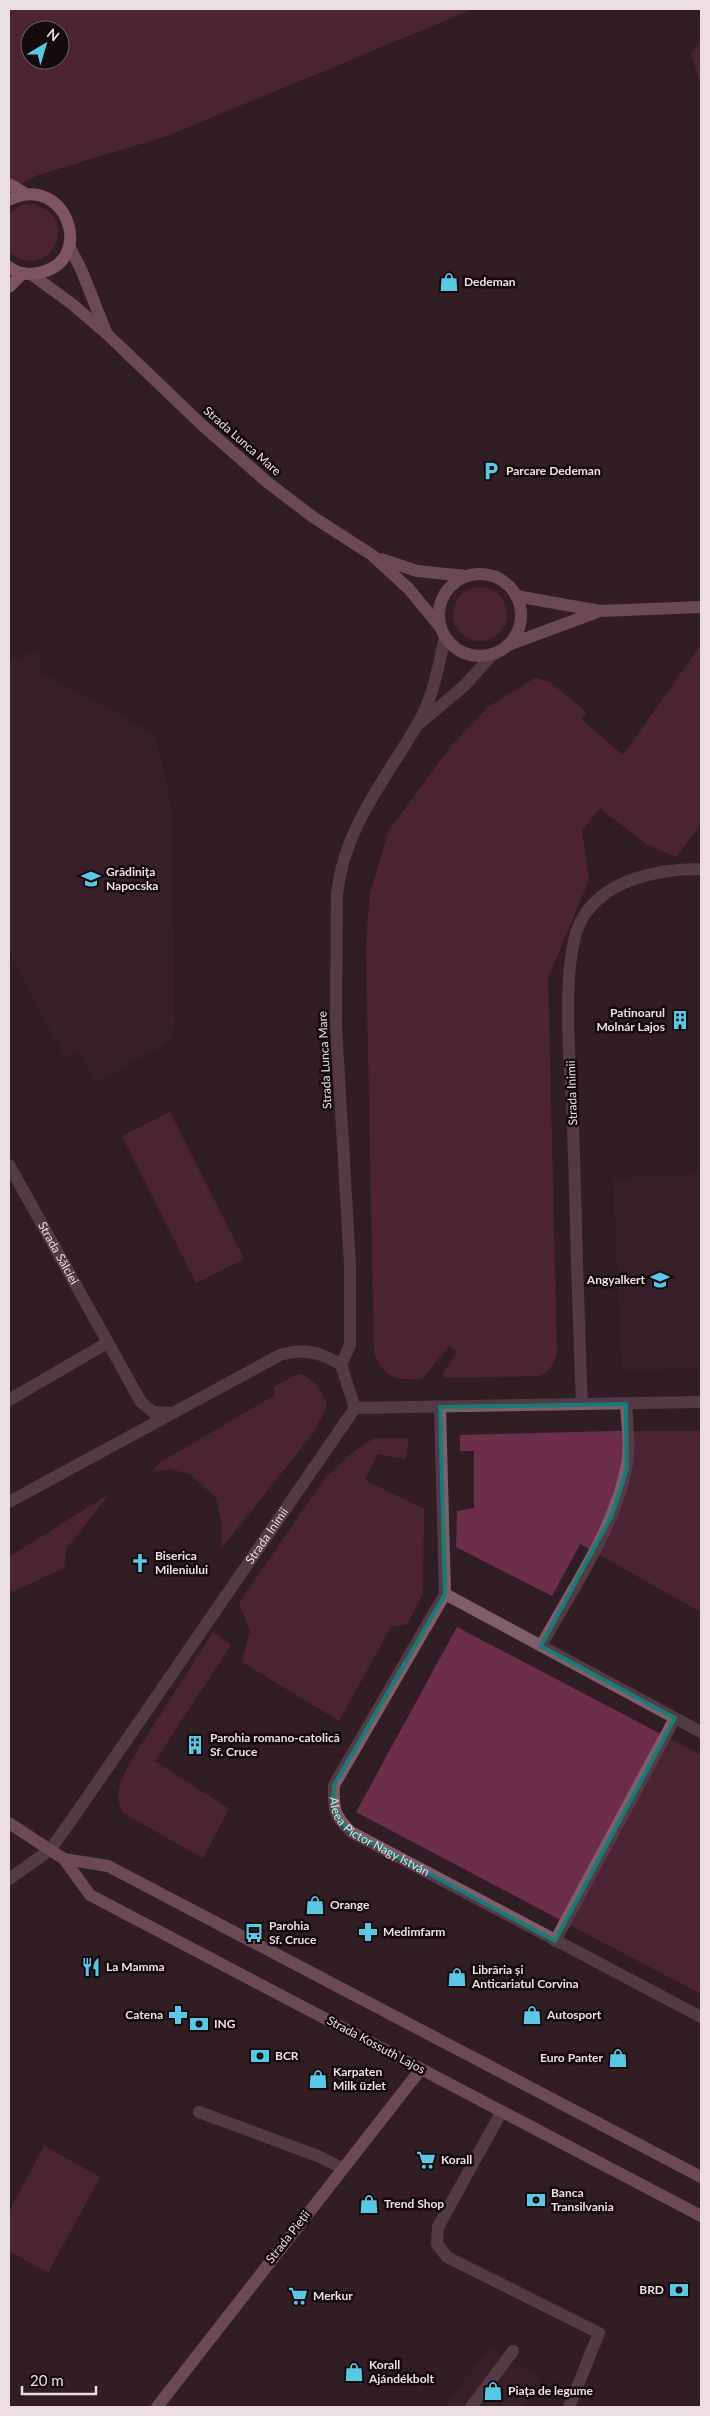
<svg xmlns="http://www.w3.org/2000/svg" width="710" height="2416" font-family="Lato,sans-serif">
<rect width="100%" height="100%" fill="#311e25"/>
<!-- built -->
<g fill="#3f252f">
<polygon points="41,649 41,672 155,734 171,804 175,1025 172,1037 165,1045 95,1082 79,1052 65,1058 9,953 9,662"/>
<polygon points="701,1174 701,1369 622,1370 613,1178"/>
<polygon points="491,2347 513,2362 539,2374 521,2407 443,2407"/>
</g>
<!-- green -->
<g fill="#6c2e48" fill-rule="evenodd">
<path d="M9,9H473L167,136L38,175L9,190ZM30,30H60V60H30Z"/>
<polygon points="701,40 701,84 691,54"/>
<path d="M31,204C86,215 47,287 9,251V214L21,205Z"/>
<circle cx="480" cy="614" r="27"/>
<path d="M701,645V824L676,857L646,844L600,808L582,831L589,880L548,978L557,1354C553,1365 549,1373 537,1376L446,1378L443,1373L457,1352L449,1346L422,1379C397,1380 384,1379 374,1353L366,945L370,894L388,832L450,747L488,707L535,678L550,682L586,712L582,720L623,755Z"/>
<polygon points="170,1112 244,1259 196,1283 122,1136"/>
<path d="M299,1373C315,1381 322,1388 327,1406L314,1432L221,1549L222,1525L216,1498L190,1474L169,1469L152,1472L159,1463L275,1395L274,1387Z"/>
<polygon points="613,1431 701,1431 701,1612 580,1544 552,1596 456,1547 457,1511 474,1508 474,1451 460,1451 460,1435"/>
<polygon points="374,1438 409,1438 406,1459 378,1454 365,1480 424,1509 423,1594 407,1624 391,1627 339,1721 242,1662 250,1631 239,1603 325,1478 352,1453"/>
<polygon points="109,1494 66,1549 64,1568 12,1592 9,1587 9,1557"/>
<polygon points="457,1627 701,1755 701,1994 356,1812"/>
<path d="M213,1632L231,1645L155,1761L229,1809L203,1858L123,1813C113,1794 120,1782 129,1764Z"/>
<polygon points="44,2146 100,2177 48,2273 9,2251 9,2212"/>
</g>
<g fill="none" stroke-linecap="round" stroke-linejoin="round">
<!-- street -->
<g stroke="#7e5e6a" stroke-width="12">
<polyline points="419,724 464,686 493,654"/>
<path id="s1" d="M9,1165L141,1402L153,1412L172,1413"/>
<polyline points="9,1400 107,1343"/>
<path d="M582,1404C578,1311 576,1218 573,1125C571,1076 559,958 582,919C605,879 658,869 701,869"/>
<path id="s2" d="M440,1407L445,1594L334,1785C333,1808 334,1816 351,1832L701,2017"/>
<path d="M355,1408L341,1365L350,1345V1264L336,1026L337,894C344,829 384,781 416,727C433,699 438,668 445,637"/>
<polyline points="355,1408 701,1402"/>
<path d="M9,1502L280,1355C303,1348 321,1352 341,1365"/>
<polyline points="445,1594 701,1732"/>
<path d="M541,1646C571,1591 614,1530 626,1469C631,1448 627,1425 626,1404"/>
<path id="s3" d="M9,1879L50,1850L75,1815L355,1408"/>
<polyline points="555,1941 675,1718"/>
<polyline points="502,2111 438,2227 437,2244 447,2257 599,2333 569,2407"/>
<polyline points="199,2112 318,2156 342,2168"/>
<polyline points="471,2407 513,2351"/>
</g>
<!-- secondary -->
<g stroke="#b17e91" stroke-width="12">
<polyline points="70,248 81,269 106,332"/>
<polyline points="31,274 72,304 107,334 202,425 267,482 313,517 372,555 409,589 441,628"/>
<polyline points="381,559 417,571 466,576"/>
<circle cx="480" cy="615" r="41"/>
<polyline points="516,596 600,611 701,607"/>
<polyline points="508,645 597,612"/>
<polyline points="9,1823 64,1859 90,1895 701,2216"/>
<polyline points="64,1859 108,1866 701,2177"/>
<polyline points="157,2407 421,2069"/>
</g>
<!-- primary -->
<g stroke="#d997af" stroke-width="12">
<polyline points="9,184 26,194"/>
<path d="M9,200C66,171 98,262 38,273C28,275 18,274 9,267"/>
<polyline points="9,287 23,273"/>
</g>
</g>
<!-- marked area -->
<path d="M0 0H710V2416H0ZM626,1404L627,1468L621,1488L611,1517L541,1646L675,1718L555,1941L351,1832L339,1820L333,1803L334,1785L445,1594L440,1407Z" fill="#311e25" fill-opacity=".55" fill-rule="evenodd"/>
<path fill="none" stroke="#1a7b74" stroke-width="4" stroke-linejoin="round" d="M626,1404L627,1468L621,1488L611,1517L541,1646L675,1718L555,1941L351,1832L339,1820L333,1803L334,1785L445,1594L440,1407Z"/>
<!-- icons -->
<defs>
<g id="shop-bare" transform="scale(1.5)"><path d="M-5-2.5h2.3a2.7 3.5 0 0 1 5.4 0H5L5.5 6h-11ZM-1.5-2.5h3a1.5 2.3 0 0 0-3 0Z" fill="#59c8e5" stroke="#140b0e" stroke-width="2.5" paint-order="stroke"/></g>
<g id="parking-bare" transform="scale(1.5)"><path d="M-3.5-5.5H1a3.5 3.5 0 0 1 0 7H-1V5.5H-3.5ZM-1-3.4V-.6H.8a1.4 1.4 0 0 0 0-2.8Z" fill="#59c8e5" stroke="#140b0e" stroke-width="2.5" paint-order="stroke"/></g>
<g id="school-bare" transform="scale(1.5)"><path d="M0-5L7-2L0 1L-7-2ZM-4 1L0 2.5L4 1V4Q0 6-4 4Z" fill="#59c8e5" stroke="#140b0e" stroke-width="2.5" paint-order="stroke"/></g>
<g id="building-bare" transform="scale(1.5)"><path d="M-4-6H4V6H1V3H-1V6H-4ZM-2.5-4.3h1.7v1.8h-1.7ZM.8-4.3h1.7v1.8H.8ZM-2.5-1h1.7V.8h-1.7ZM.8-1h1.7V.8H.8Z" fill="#59c8e5" stroke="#140b0e" stroke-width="2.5" paint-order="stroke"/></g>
<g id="church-bare" transform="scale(1.5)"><path d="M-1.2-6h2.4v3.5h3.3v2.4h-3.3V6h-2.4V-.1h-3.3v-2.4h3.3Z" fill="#59c8e5" stroke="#140b0e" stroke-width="2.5" paint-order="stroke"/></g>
<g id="pharmacy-bare" transform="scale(1.5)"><path d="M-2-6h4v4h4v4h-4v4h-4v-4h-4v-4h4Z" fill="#59c8e5" stroke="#140b0e" stroke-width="2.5" paint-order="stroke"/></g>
<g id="bus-bare" transform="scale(1.5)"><path d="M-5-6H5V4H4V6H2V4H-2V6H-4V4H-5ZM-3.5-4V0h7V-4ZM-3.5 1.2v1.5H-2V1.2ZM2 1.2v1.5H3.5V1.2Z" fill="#59c8e5" stroke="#140b0e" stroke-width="2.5" paint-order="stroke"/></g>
<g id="restaurant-bare" transform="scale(1.5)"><path d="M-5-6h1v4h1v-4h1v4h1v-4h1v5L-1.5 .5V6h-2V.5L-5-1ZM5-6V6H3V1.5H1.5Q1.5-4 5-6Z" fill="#59c8e5" stroke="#140b0e" stroke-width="2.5" paint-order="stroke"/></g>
<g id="bank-bare" transform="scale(1.5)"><path d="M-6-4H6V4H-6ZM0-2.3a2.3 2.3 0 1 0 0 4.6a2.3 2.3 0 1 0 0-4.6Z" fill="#59c8e5" stroke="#140b0e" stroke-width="2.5" paint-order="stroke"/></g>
<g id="supermarket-bare" transform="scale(1.5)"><path d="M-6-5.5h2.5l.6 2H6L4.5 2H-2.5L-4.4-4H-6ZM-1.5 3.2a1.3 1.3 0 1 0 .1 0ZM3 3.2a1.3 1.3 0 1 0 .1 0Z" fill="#59c8e5" stroke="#140b0e" stroke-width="2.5" paint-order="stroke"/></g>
</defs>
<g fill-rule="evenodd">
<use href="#shop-bare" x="449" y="282"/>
<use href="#parking-bare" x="491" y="471"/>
<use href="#school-bare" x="91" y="879"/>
<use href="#building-bare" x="680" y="1020"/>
<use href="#school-bare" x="660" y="1280"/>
<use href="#church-bare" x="140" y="1563"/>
<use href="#building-bare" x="195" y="1745"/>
<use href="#shop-bare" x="315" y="1905"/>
<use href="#pharmacy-bare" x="368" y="1932"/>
<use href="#bus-bare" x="254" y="1933"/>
<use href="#restaurant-bare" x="91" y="1967"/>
<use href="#shop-bare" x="457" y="1977"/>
<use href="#pharmacy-bare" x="178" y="2015"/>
<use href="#shop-bare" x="532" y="2015"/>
<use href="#bank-bare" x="199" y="2024"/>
<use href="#bank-bare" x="260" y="2056"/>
<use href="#shop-bare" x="618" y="2058"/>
<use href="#shop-bare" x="318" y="2079"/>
<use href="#supermarket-bare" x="426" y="2160"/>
<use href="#bank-bare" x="536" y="2200"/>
<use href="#shop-bare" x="369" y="2204"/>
<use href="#bank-bare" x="679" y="2290"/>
<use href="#supermarket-bare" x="298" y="2296"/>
<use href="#shop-bare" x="354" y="2372"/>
<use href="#shop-bare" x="493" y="2391"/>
</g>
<g text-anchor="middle" stroke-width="5" stroke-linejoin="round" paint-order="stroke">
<!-- poi labels -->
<g font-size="12" font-weight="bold" fill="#ebdee2" stroke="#140b0e" text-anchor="start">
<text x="464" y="286">Dedeman</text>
<text x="506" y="475">Parcare Dedeman</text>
<text x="106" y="876">Grădiniţa<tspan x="106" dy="14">Napocska</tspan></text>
<text x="665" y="1017" text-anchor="end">Patinoarul<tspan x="665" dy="14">Molnár Lajos</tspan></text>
<text x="645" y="1284" text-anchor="end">Angyalkert</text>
<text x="155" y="1560">Biserica<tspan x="155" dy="14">Mileniului</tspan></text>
<text x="210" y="1742">Parohia romano-catolică<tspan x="210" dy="14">Sf. Cruce</tspan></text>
<text x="330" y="1909">Orange</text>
<text x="269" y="1930">Parohia<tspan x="269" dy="14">Sf. Cruce</tspan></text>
<text x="383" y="1936">Medimfarm</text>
<text x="106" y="1971">La Mamma</text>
<text x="472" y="1974">Librăria și<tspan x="472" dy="14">Anticariatul Corvina</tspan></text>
<text x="163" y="2019" text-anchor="end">Catena</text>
<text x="547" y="2019">Autosport</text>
<text x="214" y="2028">ING</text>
<text x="275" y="2060">BCR</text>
<text x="603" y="2062" text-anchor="end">Euro Panter</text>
<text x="333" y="2076">Karpaten<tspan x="333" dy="14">Milk üzlet</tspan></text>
<text x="441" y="2164">Korall</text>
<text x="551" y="2197">Banca<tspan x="551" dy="14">Transilvania</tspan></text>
<text x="384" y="2208">Trend Shop</text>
<text x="664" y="2294" text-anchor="end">BRD</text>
<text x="313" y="2300">Merkur</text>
<text x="369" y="2369">Korall<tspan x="369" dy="14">Ajándékbolt</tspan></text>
<text x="508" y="2395">Piața de legume</text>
</g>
<!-- street labels -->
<g font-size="12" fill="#ebdee2" stroke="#140b0e">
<text transform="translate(242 441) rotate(41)" y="4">Strada Lunca Mare</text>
<text transform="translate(325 1060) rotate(-93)" y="4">Strada Lunca Mare</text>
<text transform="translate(572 1093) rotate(-92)" y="4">Strada Inimii</text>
<text dy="4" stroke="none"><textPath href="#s1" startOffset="101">Strada Sălciei</textPath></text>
<text dy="4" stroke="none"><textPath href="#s3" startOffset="432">Strada Inimii</textPath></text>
<text dy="4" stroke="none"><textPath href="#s2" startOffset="484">Aleea Pictor Nagy István</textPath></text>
<text transform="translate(376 2045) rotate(28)" y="4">Strada Kossuth Lajos</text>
<text transform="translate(288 2237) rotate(-52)" y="4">Strada Pieții</text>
</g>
</g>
<!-- border -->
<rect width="710" height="2416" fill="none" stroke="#ebdee2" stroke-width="20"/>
<!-- north arrow -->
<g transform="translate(45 45) rotate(38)"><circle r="24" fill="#140b0e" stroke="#6a5f63"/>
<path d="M0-4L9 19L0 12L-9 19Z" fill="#59c8e5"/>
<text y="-8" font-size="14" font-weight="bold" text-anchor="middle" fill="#ebdee2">N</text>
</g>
<!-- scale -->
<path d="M22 2386v8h74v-8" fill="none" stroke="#ebdee2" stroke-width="2.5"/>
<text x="30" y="2386" font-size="15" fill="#ebdee2" stroke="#140b0e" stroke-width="4" paint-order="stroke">20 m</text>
</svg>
